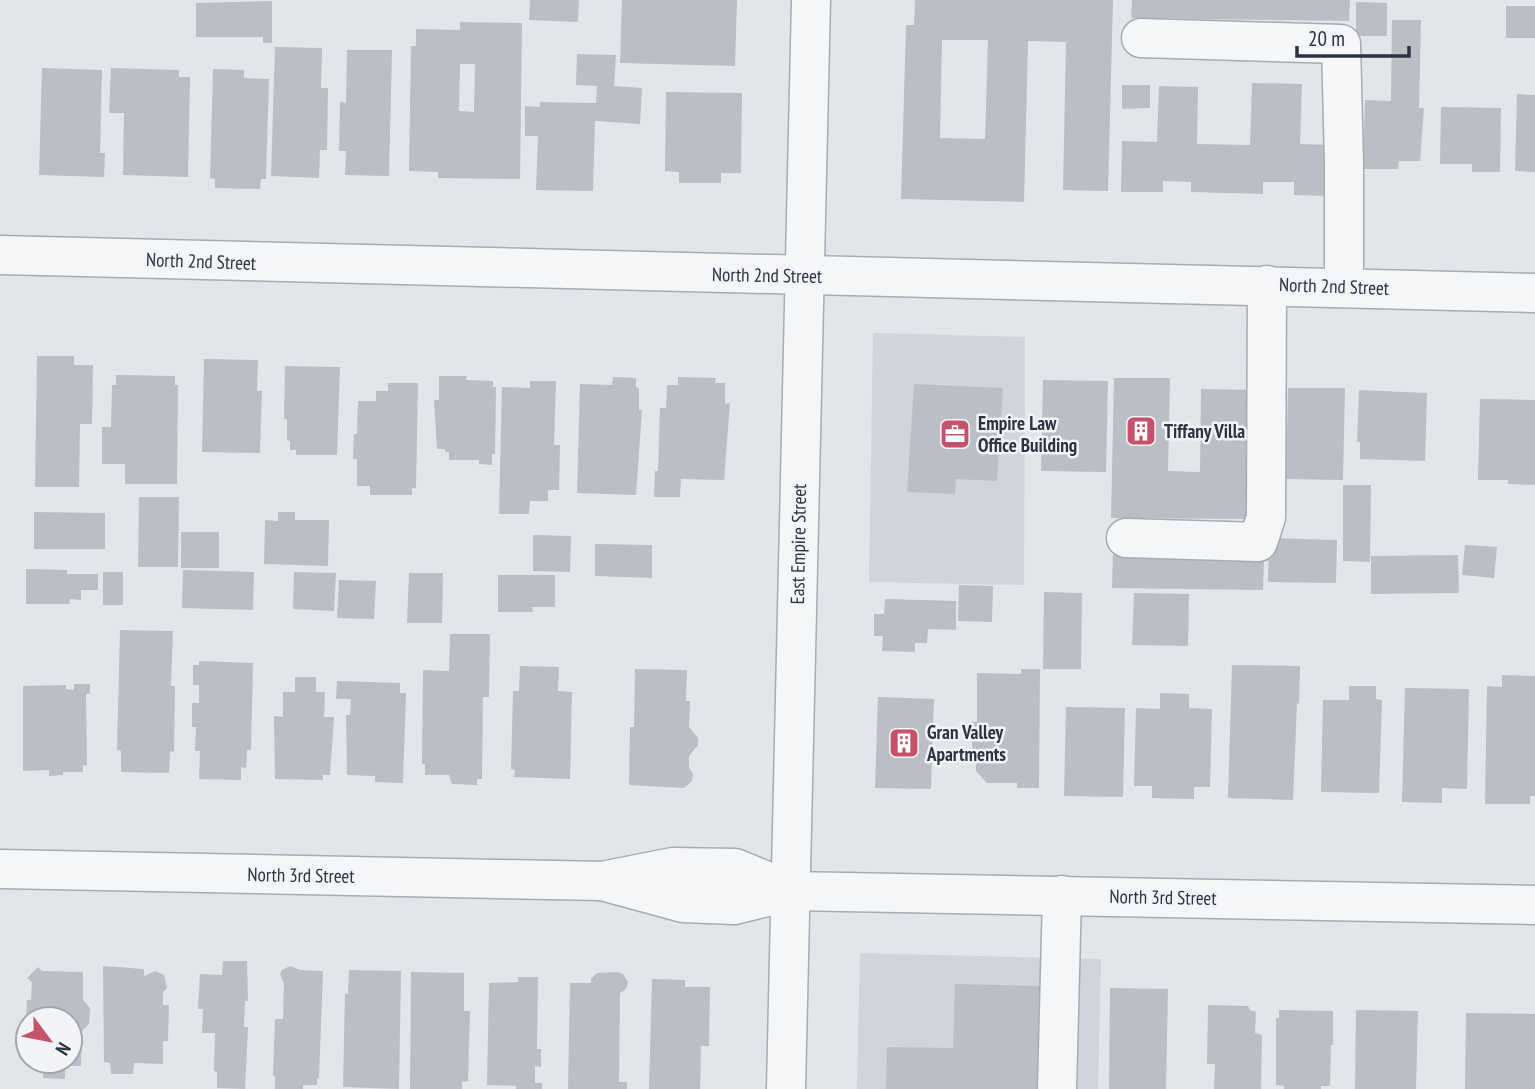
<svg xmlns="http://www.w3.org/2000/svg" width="1535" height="1089" font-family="'PT Sans Narrow',sans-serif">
<rect width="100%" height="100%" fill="#e2e5e9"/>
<!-- built -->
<g fill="#d0d5db">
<polygon points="873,333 1025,337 1024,585 869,582"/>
<polygon points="860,953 1101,959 1098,1089 857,1089"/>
</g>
<!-- building -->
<g fill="#babfc6" fill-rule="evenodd">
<polygon points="530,0 579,0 578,22 529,20"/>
<polygon points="622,0 737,0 735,66 620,63"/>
<path d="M915,0H1113L1108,191L1063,190L1066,42L1028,41L1024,202L901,199L906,25H914ZM942,40H988L985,139L940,138Z"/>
<polygon points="1132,0 1350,0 1349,21 1131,18"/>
<polygon points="272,1 272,43 263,43 263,37 196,37 196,3"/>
<polygon points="1356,2 1387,3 1387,36 1356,36"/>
<rect x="1506" y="6" width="29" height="32"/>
<polygon points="1392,20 1421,20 1419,108 1424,108 1420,161 1399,161 1398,169 1363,169 1365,100 1391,101"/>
<path d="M460,22L522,23L520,179L438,178V172L409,171L411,46H416V29L460,30ZM460,64H475L474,112L459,111Z"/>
<polygon points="275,47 322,48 321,88 328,88 327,150 320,150 319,178 271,176"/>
<polygon points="347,50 392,50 389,176 345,175 346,151 339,151 340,102 346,103"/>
<polygon points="577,54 616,55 614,86 642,88 640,124 595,121 593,191 536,190 538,136 525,136 525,106 540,107 540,102 596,103 597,86 576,85"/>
<polygon points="42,68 102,70 100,153 105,153 104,177 39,175"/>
<polygon points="111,68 179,70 179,77 190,77 188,177 123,175 124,113 109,113"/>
<polygon points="213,69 244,70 244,78 269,79 266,179 261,179 260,189 215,188 215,179 210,178"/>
<polygon points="1252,83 1302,84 1300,144 1333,145 1332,196 1294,195 1294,182 1263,182 1263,194 1191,192 1191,182 1163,181 1163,192 1121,192 1122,141 1157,142 1159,86 1198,87 1197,144 1250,145"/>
<polygon points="1122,85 1150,85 1150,108 1122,109"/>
<polygon points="666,92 742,93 741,173 721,173 721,183 679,183 679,172 665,171"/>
<polygon points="1517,94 1535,95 1535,172 1515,171"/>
<polygon points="1441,107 1501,108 1500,172 1472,172 1472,164 1440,164"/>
<polygon points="37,356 74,356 74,365 93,365 92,424 80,424 79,487 35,487"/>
<polygon points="204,359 258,360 257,391 262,391 260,453 202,452"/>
<polygon points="285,366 340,367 337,455 296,455 296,450 290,450 290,441 287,440 287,419 284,419"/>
<polygon points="116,375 175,376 175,385 178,385 177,484 125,484 125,464 102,464 102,427 111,427 112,385 116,385"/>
<polygon points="439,376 467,376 466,380 493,381 493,387 496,387 495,454 492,454 492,465 479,464 479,460 449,460 449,452 445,452 445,449 437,449 434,400 439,400"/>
<polygon points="613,377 636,378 636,387 639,388 639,410 642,410 636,495 577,493 580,384 612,385"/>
<polygon points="678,377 716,378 715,383 725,383 725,404 730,403 724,480 681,479 680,497 654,497 655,471 658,471 660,408 666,408 667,385 678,385"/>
<polygon points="1114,378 1170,378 1168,471 1200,472 1201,389 1255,390 1252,519 1111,518"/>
<polygon points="1043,380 1108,381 1106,472 1041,471"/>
<polygon points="530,381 556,381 554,445 560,445 559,490 548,490 548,501 530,501 529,514 499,514 502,387 530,388"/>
<polygon points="388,383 418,383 416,488 412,488 412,495 370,495 370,486 357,486 357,459 353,459 354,434 357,434 358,401 376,401 376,391 388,391"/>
<polygon points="914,384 1003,388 997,481 956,479 955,494 907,492"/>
<polygon points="1288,388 1345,388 1343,480 1286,479"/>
<polygon points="1359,390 1427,393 1425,461 1360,459 1360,442 1357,442"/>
<polygon points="1480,399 1535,400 1535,485 1508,484 1508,480 1478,480"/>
<polygon points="1343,485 1371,485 1370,562 1343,561"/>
<polygon points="139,497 179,497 178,567 138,567"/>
<polygon points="34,512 105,513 105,549 34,549"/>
<polygon points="278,512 295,512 295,520 329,520 328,566 264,564 265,520 278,521"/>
<rect x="181" y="532" width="38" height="36"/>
<polygon points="533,535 571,536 570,572 533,571"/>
<polygon points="1269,538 1337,540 1336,583 1268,582"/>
<polygon points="595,544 652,545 652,578 595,576"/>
<polygon points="1465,545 1497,547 1494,578 1462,575"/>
<polygon points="1113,554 1264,556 1263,590 1112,588"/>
<polygon points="1458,555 1459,593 1371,594 1371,556"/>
<polygon points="26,569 67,570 67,574 98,574 98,590 81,590 81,600 70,599 69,604 26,604"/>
<polygon points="183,570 254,572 253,610 182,608"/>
<rect x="103" y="572" width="20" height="33"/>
<polygon points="294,572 336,573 334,611 293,609"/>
<polygon points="409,573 443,573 442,623 407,623"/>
<polygon points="498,575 555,575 555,607 532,607 533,612 498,612"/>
<polygon points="339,580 376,581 374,619 337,618"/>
<polygon points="959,585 993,586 992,622 958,621"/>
<polygon points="1044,592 1082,593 1081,669 1043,669"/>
<polygon points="1134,593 1189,594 1188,646 1132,645"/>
<polygon points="885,599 956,601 956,630 928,629 927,643 915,643 915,652 882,651 883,636 874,636 874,614 884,614"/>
<polygon points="120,630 173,631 171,686 175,686 174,752 170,751 169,773 121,772 121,751 117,750"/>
<polygon points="450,634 490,634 489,697 483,697 482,779 477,779 477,785 452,784 449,775 425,775 425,764 422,764 423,670 449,671"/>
<polygon points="199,661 253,663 251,750 247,750 246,768 241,767 241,780 199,779 200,751 195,751 196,727 192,727 192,703 199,703 199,685 193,685 193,665 199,665"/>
<polygon points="1232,665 1300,666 1299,704 1297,703 1293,800 1228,798"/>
<polygon points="520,666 559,667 558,691 572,692 570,779 514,777 515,770 511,769 513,691 519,691"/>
<polygon points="635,669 687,670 686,701 690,701 689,727 698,738 698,745 689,756 689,768 693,774 692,781 684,788 629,785 630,727 634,727"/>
<polygon points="1021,669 1040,669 1039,788 1017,788 1017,783 987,783 976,771 976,752 972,752 972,722 977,722 977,673 1021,674"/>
<polygon points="1502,675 1535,676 1535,796 1530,796 1530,804 1485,804 1487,686 1502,687"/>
<polygon points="295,677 316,677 316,692 325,692 324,717 334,717 330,775 323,775 323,780 275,779 274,716 283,717 283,692 295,692"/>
<polygon points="337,681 400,683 400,693 406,693 403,783 375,782 375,776 347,775 346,715 350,715 351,699 336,699"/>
<polygon points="74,684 90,684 90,694 86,694 87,766 83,765 83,772 63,772 63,775 49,776 49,770 23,771 23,686 66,685 66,689 74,690"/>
<polygon points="1349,686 1376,686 1376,699 1382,700 1379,793 1321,792 1323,700 1349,700"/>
<polygon points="1405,688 1469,689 1467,789 1442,788 1442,803 1402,802"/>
<polygon points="1160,693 1189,694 1189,708 1212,709 1210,787 1194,787 1194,799 1152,798 1152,786 1134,786 1136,708 1160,709"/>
<polygon points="878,697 934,699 931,789 875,788"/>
<polygon points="1066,707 1125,708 1123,797 1064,796"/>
<polygon points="223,961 247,961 248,1001 245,1001 244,1027 248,1027 245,1089 217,1088 217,1072 214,1071 215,1033 202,1033 203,1009 198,1009 200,974 222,975"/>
<polygon points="103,966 144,969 144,976 155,971 164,975 167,988 163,992 163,1005 169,1005 168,1041 163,1041 163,1064 134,1063 133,1074 111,1074 110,1063 104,1062"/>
<polygon points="290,966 300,970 323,971 319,1078 317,1078 317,1085 303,1085 303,1089 275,1089 275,1076 273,1076 275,1019 283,1019 284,984 280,974 282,970"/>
<polygon points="38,967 42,971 83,972 83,1000 90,1008 89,1024 82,1031 81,1066 65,1066 65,1079 43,1078 44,1065 41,1065 41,1061 70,1061 70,1019 26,1019 27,1000 31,1000 32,982 27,978"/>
<polygon points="349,970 401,971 399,1089 343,1087 345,993 348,994"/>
<polygon points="411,972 464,973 464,1011 470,1011 468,1081 462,1082 462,1089 410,1089"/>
<polygon points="618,972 623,974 628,982 626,989 620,993 619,1082 627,1082 627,1089 568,1089 570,983 591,983 591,979 597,973"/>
<polygon points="518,977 538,977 537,1049 541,1049 541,1067 535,1066 535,1083 542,1083 542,1089 516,1089 516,1086 487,1085 489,983 518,982"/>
<polygon points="652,979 685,980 685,987 710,987 709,1046 701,1046 700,1089 649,1089"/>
<polygon points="955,984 1041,986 1038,1089 886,1089 887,1047 953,1048"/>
<polygon points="1110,988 1168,989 1166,1089 1109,1089"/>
<polygon points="1208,1005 1248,1006 1250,1010 1256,1012 1255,1033 1262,1035 1261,1089 1214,1089 1215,1064 1207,1064"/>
<polygon points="1279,1010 1333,1011 1333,1045 1331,1045 1330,1086 1321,1086 1321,1089 1284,1089 1284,1086 1276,1085 1276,1018 1279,1018"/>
<polygon points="1356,1010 1418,1011 1416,1089 1355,1089"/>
<polygon points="1466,1013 1535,1014 1535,1089 1465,1089"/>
</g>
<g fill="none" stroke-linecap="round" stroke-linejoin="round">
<!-- minor casing -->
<g stroke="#a7acb3" stroke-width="41">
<g id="minor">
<polyline points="1141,38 1341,44 1344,163 1344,286"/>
<polyline points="0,255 1535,293"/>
<polyline points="1126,538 1258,542 1266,517 1267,285"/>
<polyline points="0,869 602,881 673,867 735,868 791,891"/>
<polyline points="602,881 683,903 734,905 791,891 1535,905"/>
<polyline points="786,1089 811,0"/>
<polyline points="1057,1089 1062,895"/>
</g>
</g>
<!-- minor -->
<use href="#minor" stroke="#f4f6f8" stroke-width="38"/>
</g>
<!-- icons -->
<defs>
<g id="building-square" transform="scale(1.575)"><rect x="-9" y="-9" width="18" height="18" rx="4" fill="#c4526b" stroke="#f2f4f7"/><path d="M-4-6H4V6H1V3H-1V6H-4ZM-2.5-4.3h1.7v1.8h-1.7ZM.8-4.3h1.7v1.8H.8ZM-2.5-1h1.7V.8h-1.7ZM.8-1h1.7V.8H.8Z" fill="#fff"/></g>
<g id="office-square" transform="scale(1.575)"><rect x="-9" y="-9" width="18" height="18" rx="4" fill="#c4526b" stroke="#f2f4f7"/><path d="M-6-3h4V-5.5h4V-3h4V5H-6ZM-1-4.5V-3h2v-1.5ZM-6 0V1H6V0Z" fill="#fff"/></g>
</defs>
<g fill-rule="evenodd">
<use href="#building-square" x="1141" y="431"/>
<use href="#office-square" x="955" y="434"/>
<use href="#building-square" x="904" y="743"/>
</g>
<g text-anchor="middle" stroke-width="5" stroke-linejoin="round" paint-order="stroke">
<!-- street labels -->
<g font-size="19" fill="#2b3440" stroke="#f2f4f7">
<text transform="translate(201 261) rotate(2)" y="7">North 2nd Street</text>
<text transform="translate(767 275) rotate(1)" y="7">North 2nd Street</text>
<text transform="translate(1334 286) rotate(2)" y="7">North 2nd Street</text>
<text transform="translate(798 544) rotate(-89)" y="7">East Empire Street</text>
<text transform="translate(301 875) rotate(1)" y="7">North 3rd Street</text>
<text transform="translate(1163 897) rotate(1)" y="7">North 3rd Street</text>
</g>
<!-- poi labels -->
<g font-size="19" font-weight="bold" fill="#2b3440" stroke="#f2f4f7" text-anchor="start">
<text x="978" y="430">Empire Law<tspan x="978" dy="22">Office Building</tspan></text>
<text x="1164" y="438">Tiffany Villa</text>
<text x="927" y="739">Gran Valley<tspan x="927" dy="22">Apartments</tspan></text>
</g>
</g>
<!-- north arrow -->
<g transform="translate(49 1040) rotate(122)"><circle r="33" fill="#f2f4f7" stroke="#a2a7ae" stroke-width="2"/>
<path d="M0-5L12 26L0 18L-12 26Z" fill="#c4526b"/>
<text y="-10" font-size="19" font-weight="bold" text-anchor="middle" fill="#2b3440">N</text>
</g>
<!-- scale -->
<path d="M1297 46v10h112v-10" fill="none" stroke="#2b3440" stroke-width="3.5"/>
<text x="1308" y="46" font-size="21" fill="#2b3440" stroke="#f2f4f7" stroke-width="5" paint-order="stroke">20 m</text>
</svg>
